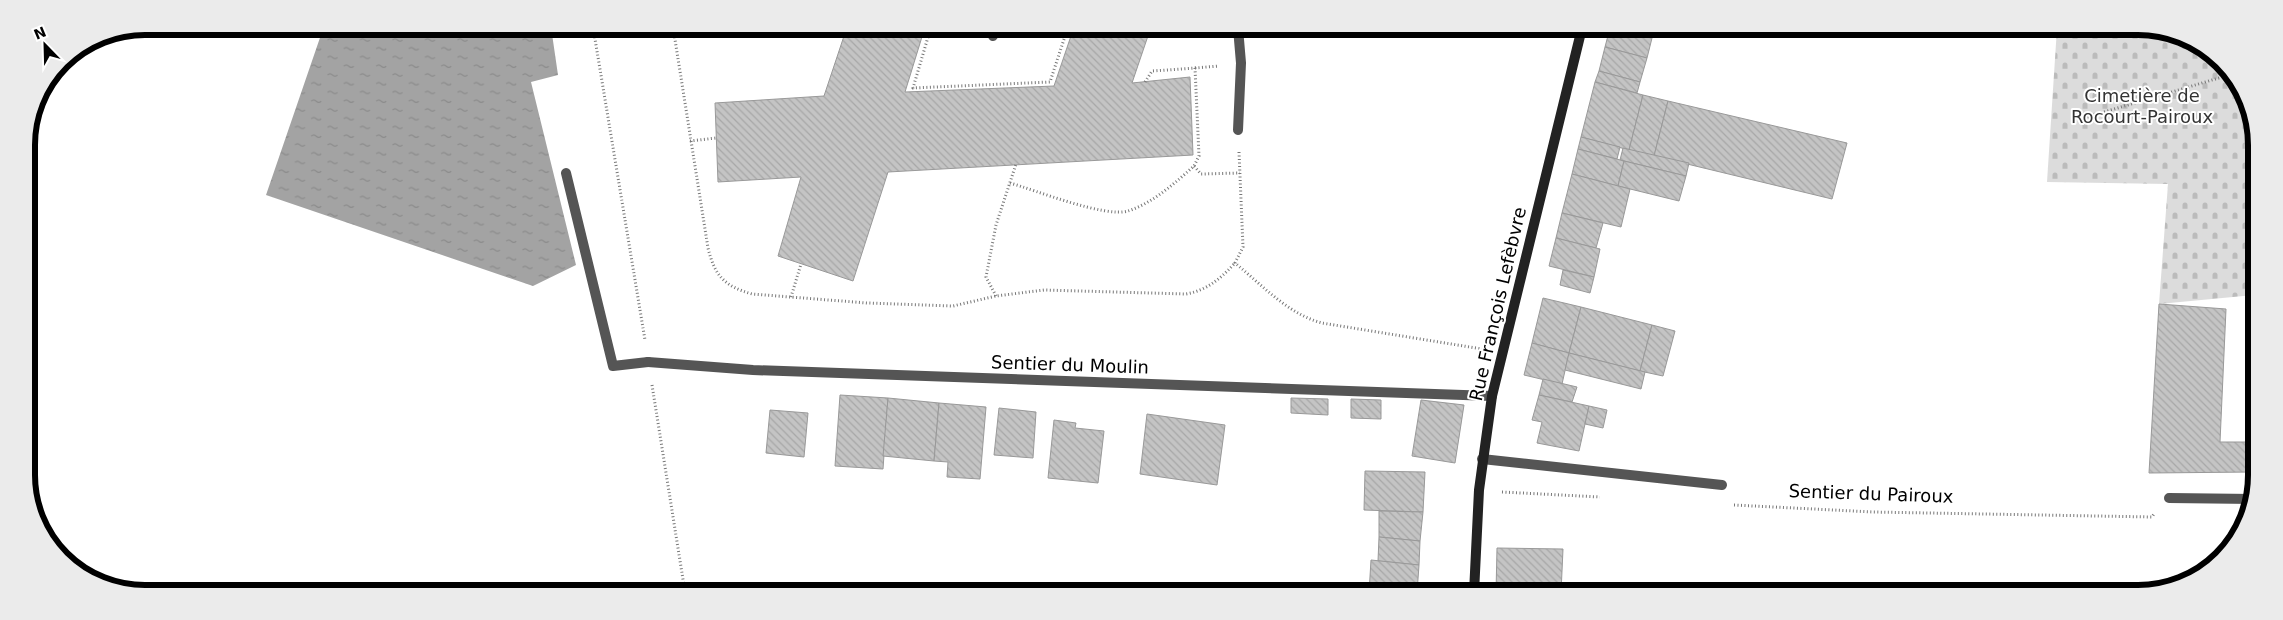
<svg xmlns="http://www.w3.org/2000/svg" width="2283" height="620" font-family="'DejaVu Sans',sans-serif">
<defs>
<pattern id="cemetery-stones" width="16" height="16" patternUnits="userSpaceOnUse" patternTransform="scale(1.25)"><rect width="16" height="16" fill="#dcdcdc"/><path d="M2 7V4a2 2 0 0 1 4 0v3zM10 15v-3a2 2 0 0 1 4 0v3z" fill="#bbb"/></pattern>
<pattern id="water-ripples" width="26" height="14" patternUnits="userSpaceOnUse" patternTransform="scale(1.25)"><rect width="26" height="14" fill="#a3a3a3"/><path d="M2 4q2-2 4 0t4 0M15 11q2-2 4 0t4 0" fill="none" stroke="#8b8b8b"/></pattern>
<pattern id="building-back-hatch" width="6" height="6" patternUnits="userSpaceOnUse" patternTransform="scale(1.25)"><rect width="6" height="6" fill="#c4c4c4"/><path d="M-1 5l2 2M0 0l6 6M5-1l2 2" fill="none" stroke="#a7a7a7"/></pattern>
</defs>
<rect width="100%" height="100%" fill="#fff"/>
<!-- cemetery -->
<polygon fill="url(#cemetery-stones)" points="2057,28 2161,29 2222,61 2255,122 2254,295 2159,304 2168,184 2047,182"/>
<!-- water -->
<polygon fill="url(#water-ripples)" points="324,26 551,27 558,75 531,82 576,265 533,286 266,195"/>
<!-- building -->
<g fill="url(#building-back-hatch)" stroke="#999">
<polygon points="847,27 925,27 905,92 1054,86 1074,27 1151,27 1132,83 1190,77 1193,155 888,172 853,281 778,256 801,177 718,182 715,103 824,96"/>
<polygon points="1610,28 1646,28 1654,30 1647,58 1605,47"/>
<polygon points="1605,47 1647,58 1640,82 1599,71"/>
<polygon points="1599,71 1640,82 1637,93 1595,82"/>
<polygon points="1595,82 1643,95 1629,150 1581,137"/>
<polygon points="1643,95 1668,101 1654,156 1629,150"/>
<polygon points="1668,101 1847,143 1832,199 1654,156"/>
<polygon points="1581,137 1620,147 1617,159 1578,149"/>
<polygon points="1623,148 1689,163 1686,176 1620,160"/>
<polygon points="1578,149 1624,161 1618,186 1572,174"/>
<polygon points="1624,161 1686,176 1679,201 1618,186"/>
<polygon points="1572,174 1630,189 1621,227 1562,213"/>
<polygon points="1562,213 1603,223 1596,248 1556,238"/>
<polygon points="1556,238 1600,249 1594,277 1549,266"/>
<polygon points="1563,270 1594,277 1590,293 1560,285"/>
<polygon points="1543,298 1581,307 1569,353 1532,343"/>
<polygon points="2159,304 2226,309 2220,442 2254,442 2254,472 2149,473"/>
<polygon points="1581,307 1652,325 1640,371 1569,353"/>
<polygon points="1652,325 1675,331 1663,376 1640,371"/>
<polygon points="1532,343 1569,353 1562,384 1524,375"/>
<polygon points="1569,353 1645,372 1641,389 1565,370"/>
<polygon points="1543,379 1577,387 1572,402 1539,395"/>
<polygon points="840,395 888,398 883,469 835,466"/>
<polygon points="1539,395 1589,406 1579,451 1537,443 1542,422 1532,420"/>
<polygon points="888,398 939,403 934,461 883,456"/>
<polygon points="1291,398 1328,399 1328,415 1291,413"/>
<polygon points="1351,399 1381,400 1381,419 1351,418"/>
<polygon points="1421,400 1464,405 1455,463 1412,456"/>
<polygon points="939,403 986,407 980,479 947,477 948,462 934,461"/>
<polygon points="1589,406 1607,410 1603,428 1585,424"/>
<polygon points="999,408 1036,412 1033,458 994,455"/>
<polygon points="770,410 808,413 804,457 766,453"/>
<polygon points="1147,414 1225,425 1217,485 1140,474"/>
<polygon points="1054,420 1076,423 1075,428 1104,431 1098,483 1048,478"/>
<polygon points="1365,471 1425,472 1423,512 1364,510"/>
<polygon points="1379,511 1423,512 1420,541 1379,537"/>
<polygon points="1379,537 1420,541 1419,565 1378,561"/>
<polygon points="1497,548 1563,549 1561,593 1496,593"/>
<polygon points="1371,560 1419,565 1417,593 1369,593"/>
</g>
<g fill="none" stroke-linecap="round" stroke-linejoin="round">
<!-- path -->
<g stroke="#777" stroke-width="3" stroke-dasharray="1 2.5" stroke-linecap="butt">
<polyline points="593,27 645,340"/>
<path d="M673,27L708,248C715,276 724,286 752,294L867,303L953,306L996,296L1044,290L1186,294C1208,290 1221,278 1235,263"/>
<polyline points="931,27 913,88 1050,82 1068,27"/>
<polyline points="1195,68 1219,66"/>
<polyline points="1145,82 1152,71 1195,68 1199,156 1194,166"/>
<polyline points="2084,118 2229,75"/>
<polyline points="690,141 716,138"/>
<path d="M1239,152L1243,247L1235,263C1262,285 1288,314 1322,323L1482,349"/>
<path d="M1010,183C1035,190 1105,218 1128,211C1153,203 1175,183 1194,166L1201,174L1240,173"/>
<polyline points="996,296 986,277 996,225 1016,164"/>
<polyline points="791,297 801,264"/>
<polyline points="652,385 685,592"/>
<polyline points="1502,492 1600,497"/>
<polyline points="1734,505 1873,512 2152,517 2154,514"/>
</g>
<!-- lane -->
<g stroke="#555" stroke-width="10">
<polyline points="993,36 995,27"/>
<polyline points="1238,130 1241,63 1238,28"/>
<polyline points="566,173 613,366 648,362"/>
<polyline points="1482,459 1722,485"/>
<polyline points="2169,498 2254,499"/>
</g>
<!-- street -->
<polyline stroke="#555" stroke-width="10" points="648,362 753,370 1492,396"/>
<!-- secondary -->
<polyline stroke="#222" stroke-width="10" points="1474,593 1479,490 1492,396 1582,28"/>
</g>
<g text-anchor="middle" stroke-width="4" stroke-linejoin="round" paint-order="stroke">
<!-- park labels -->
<g font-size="18" fill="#333" stroke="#fff">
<text x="2142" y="102">Cimetière de<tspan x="2142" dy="21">Rocourt-Pairoux</tspan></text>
</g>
<!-- street labels -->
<g font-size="18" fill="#000" stroke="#fff">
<text transform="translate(1498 304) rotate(-77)" y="6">Rue François Lefèbvre</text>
<text transform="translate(1070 365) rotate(2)" y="6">Sentier du Moulin</text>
<text transform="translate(1871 494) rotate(2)" y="6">Sentier du Pairoux</text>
</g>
</g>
<!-- crop -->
<path d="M0 0H2283V620H0ZM145 35H2138A110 110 0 0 1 2248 145V475A110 110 0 0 1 2138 585H145A110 110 0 0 1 35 475V145A110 110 0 0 1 145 35Z" fill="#ebebeb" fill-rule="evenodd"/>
<path fill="none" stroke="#000" stroke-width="6" d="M145 35H2138A110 110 0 0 1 2248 145V475A110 110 0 0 1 2138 585H145A110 110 0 0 1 35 475V145A110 110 0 0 1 145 35Z"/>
<!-- north arrow -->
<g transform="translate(45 45) rotate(337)" stroke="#ffffff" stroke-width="4" paint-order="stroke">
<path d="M0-4L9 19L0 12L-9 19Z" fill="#000000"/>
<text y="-8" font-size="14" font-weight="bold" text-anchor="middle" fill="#000000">N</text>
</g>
</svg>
